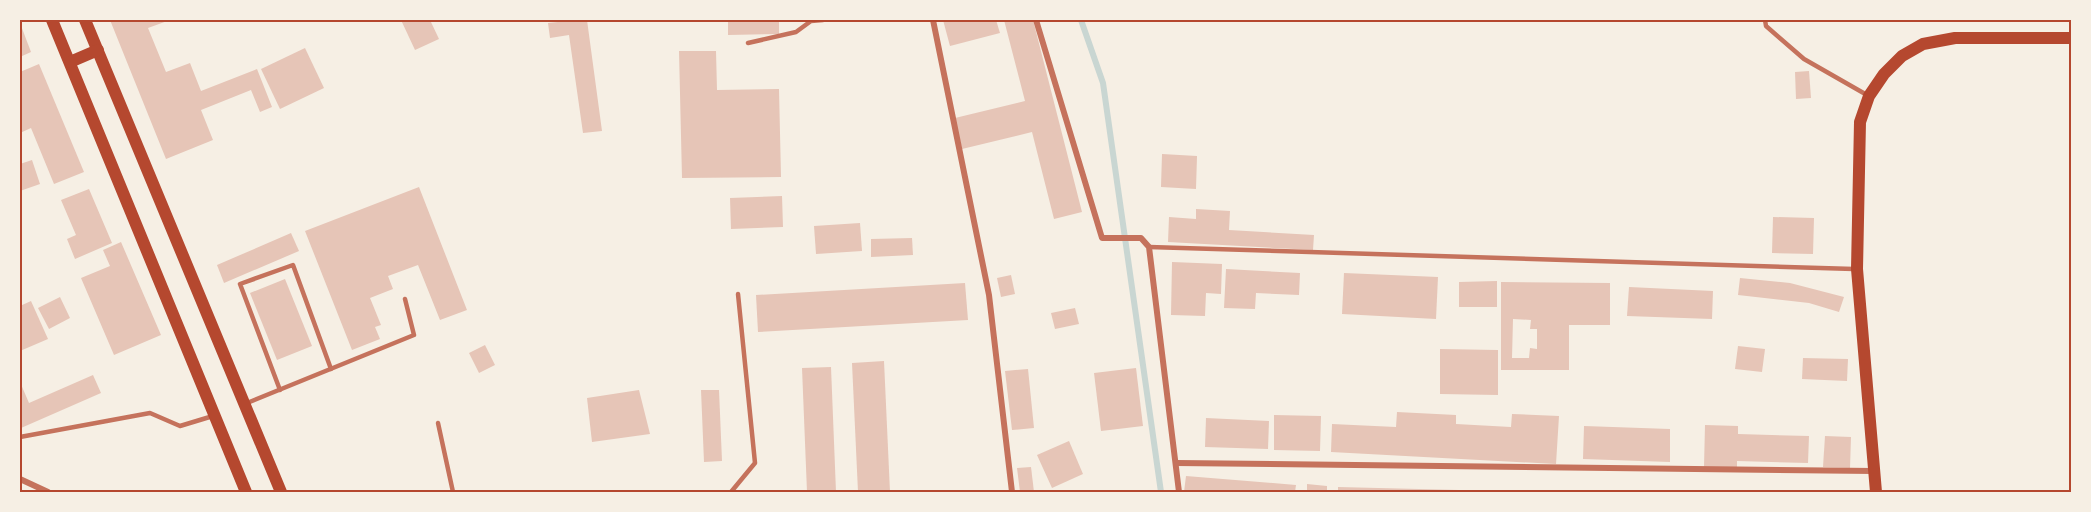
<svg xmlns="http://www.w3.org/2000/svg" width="2091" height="512" font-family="'Golos Text',sans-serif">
<rect width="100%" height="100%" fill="#f6efe4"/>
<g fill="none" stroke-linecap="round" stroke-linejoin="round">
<!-- stream -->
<polyline stroke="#c9d6d2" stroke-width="6" points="1081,20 1103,83 1161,492"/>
</g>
<!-- building -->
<g fill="#e6c5b7" fill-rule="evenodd">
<polygon points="110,20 170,20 148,28 166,72 190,63 201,91 257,69 272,107 260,112 251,90 201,110 213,140 166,159"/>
<polygon points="401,20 430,20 439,39 415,50"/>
<polygon points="577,20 587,20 602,131 583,133 569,35 550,38 548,23"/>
<polygon points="728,20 779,20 779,34 728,35"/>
<polygon points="943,20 996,20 1000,33 950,46"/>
<polygon points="1004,20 1033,20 1082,212 1054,219 1032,132 962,149 955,118 1025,101"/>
<polygon points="20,23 31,52 20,57"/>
<polygon points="305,48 324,88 280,109 261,69"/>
<polygon points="679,51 716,51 717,90 779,89 781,177 682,178"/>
<polygon points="39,64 84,172 54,184 31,128 20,133 20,72"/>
<polygon points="1809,71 1811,98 1796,99 1795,72"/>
<polygon points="1162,154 1197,156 1196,189 1161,187"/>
<polygon points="32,160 40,184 20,191 20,164"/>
<polygon points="419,187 467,310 440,320 418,265 388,276 393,289 370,298 381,325 375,327 380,339 352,350 305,231"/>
<polygon points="89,189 112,243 75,259 67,239 76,235 61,200"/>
<polygon points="782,196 783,227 731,229 730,198"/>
<polygon points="1196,209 1230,211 1229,230 1314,235 1313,250 1168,242 1169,217 1196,219"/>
<polygon points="1773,217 1814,218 1813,254 1772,253"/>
<polygon points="860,223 862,251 816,254 814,226"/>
<polygon points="291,233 299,251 224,283 217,265"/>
<polygon points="912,238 913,255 871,257 871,239"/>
<polygon points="121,242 161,335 114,355 81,278 110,266 103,250"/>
<polygon points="1172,262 1222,264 1221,294 1206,293 1205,316 1171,315"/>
<polygon points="1226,269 1300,273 1299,295 1256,293 1255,309 1224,308"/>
<polygon points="1344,273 1438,277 1436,319 1342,314"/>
<polygon points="1011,275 1015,294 1001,297 997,278"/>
<polygon points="1740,278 1790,283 1844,297 1839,312 1809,303 1738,295"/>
<polygon points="285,279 312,346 277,360 250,293"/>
<polygon points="1497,281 1497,307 1459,307 1459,282"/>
<path d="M1501,282L1610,283V325H1569V370H1501ZM1513,319L1531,320L1530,329H1537V349L1530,348L1529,358H1512Z"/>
<polygon points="965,283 968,320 758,332 756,295"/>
<polygon points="1629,287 1713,291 1712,319 1627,316"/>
<polygon points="60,297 70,318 49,329 38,308"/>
<polygon points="31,301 48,339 20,351 20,306"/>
<polygon points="1075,308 1079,324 1055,329 1051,313"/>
<polygon points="485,345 495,365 479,373 469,353"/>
<polygon points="1738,346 1765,349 1762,372 1735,369"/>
<polygon points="1440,349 1498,350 1498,395 1440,394"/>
<polygon points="1803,358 1848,359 1847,381 1802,379"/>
<polygon points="884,361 890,492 858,492 852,363"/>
<polygon points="831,367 836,492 807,492 802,368"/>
<polygon points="1136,368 1143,426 1101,431 1094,373"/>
<polygon points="1028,369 1034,428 1012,430 1005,371"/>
<polygon points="93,375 101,393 21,428 20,382 29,403"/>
<polygon points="639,390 650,434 592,442 587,398"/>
<polygon points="701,390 719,390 722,461 704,462"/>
<polygon points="1397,412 1456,415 1456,424 1511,427 1512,414 1559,416 1556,464 1331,452 1332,424 1396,427"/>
<polygon points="1274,415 1321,416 1320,451 1274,450"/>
<polygon points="1206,418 1269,421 1268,449 1205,447"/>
<polygon points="1705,425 1738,426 1738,434 1809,436 1808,463 1737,461 1737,467 1704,467"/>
<polygon points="1584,426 1670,429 1670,462 1583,459"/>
<polygon points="1825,436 1851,437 1850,468 1823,467"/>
<polygon points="1069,441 1083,474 1052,488 1037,455"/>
<polygon points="1031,467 1034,492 1020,492 1017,468"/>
<polygon points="1186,476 1296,485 1295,492 1184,492"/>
<polygon points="1307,484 1327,486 1327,492 1307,492"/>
<polygon points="1338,487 1500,491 1500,492 1338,492"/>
</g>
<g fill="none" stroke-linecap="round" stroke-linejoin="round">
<!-- service -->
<g stroke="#c5725c" stroke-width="4.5">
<polyline points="1765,20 1766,26 1804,59 1867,95"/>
<polyline points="748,43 796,32 811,21 823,20"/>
<polyline points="1149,247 1854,269"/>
<polyline points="280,390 240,284 293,265 331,369"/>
<polyline points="247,403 414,335 405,299"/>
<polyline points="438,423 453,492"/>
<polyline points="20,437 150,413 180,426 213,416"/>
<polyline points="731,492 755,463 738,294"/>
</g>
<!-- minor -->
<g stroke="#c5725c" stroke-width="6">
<polyline points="933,20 989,295 1012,492"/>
<polyline points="1036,20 1102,238 1141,238 1149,247 1179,492"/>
<polyline points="1176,463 1874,471"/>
<polyline points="20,479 48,492"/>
</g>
<!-- secondary -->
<g stroke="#b5482f" stroke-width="12">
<polyline points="52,20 246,492"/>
<polyline points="85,20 281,492"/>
<polyline points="70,62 98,50"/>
<polyline points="1876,492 1857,269 1860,122 1869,96 1884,74 1902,56 1923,44 1955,38 2072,38"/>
</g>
</g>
<!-- border -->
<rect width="2091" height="512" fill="none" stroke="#f6efe4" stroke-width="42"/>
<rect x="21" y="21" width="2049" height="470" fill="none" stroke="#b5482f" stroke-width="2"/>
</svg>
